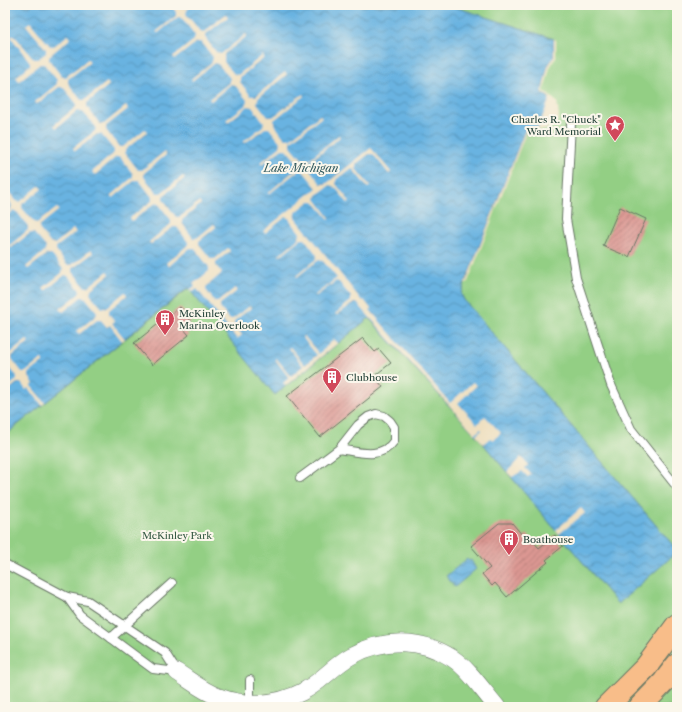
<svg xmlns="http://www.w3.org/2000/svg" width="682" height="712" font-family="'Libre Caslon Text',serif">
<defs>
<pattern id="water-waves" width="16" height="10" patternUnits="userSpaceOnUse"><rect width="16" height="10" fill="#69b3e1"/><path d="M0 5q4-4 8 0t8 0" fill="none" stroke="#5693b7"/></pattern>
<pattern id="building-hatch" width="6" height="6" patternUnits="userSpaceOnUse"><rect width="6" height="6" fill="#db9792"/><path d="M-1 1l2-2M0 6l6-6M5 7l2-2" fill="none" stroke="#b17c78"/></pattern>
</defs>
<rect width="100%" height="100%" fill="#fbf7ec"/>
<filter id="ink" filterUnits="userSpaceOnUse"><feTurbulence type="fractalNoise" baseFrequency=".025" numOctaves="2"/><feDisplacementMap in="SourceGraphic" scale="8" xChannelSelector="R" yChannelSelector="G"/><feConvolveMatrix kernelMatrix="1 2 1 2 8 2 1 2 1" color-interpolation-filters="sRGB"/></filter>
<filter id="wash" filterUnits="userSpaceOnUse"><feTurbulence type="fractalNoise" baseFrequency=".012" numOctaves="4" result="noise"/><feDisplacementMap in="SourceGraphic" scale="16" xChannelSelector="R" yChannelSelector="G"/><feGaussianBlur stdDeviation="0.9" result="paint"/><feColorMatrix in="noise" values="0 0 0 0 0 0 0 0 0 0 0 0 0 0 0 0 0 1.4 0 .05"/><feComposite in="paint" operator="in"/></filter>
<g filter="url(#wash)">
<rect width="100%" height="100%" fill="#efe0c1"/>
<!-- green -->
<g fill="#93cf84" stroke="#59865c">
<polygon points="449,5 677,5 677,550 464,300 461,294 542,92 554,39"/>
<polygon points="189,288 275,394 369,318 475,434 617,603 619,603 677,552 677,707 5,707 5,435"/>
</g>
<!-- water -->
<g fill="url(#water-waves)" stroke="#44788a">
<path d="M5,5H449L554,39V57L548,66L542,92L555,103C560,128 547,128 526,128L461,294L464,300L677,550V552L619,603H617L475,434L369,318L275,395L188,288L5,435Z"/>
<polygon points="467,559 469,561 471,560 476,569 455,587 446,576"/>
</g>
<!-- pier -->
<g fill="#efe0c1">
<polygon points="171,5 178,5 185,8 192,5 187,10 186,14 200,31 204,32 226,14 228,17 206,34 206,39 217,53 221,54 246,34 247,36 224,54 224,62 234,74 238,75 263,55 264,58 240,77 240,82 251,96 256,96 285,72 287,74 258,98 257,103 268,117 273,117 303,94 304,96 274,120 274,124 285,139 290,139 320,115 322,117 291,141 291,146 302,159 307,161 339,135 340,137 309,162 308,167 321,184 326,184 371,148 391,172 389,174 373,154 369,154 356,164 356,169 370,186 368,188 352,168 336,180 336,184 350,202 348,203 334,186 330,185 317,195 316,199 330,218 329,219 314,201 310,201 296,212 295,217 362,301 364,300 371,309 370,310 450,403 473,382 476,386 458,403 477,424 485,416 501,433 493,440 490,438 483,444 476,435 482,430 481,429 475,434 357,303 353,303 337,315 335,314 351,301 351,297 339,282 336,281 316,296 315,295 337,278 323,261 318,260 297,277 296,276 316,259 317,255 305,239 301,239 280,256 279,255 299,238 300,233 287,216 265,233 263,231 317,188 303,171 299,170 269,194 268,193 297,168 298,163 286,149 282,149 262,164 260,163 280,147 281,143 269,128 265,128 245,143 243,142 263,126 264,122 252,107 248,106 228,122 226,120 246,105 247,100 235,85 231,84 211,101 209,99 229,83 230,78 218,64 214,63 192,81 191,79 212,62 213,57 201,42 197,42 175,59 173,57 194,40 195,35 182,18 178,17 158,33 156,32 176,16 176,12"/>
<polygon points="30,22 50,46 54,46 68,35 71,38 49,56 49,60 62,77 66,77 88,59 90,62 68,79 68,83 81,100 85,100 107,82 109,85 87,103 87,107 100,124 104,124 126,106 128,109 106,126 106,130 119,147 123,147 145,129 147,132 125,150 125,153 138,170 142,170 164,152 166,155 144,173 144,177 157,193 161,193 183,176 185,178 163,196 163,199 176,217 180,217 199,202 201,204 182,220 182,223 193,238 197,238 214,224 216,227 199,241 199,244 211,259 215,259 228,248 230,251 216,262 216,266 222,273 206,287 206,290 215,302 218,302 235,288 237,291 220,304 220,308 229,319 233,319 250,306 251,308 234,321 234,325 242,335 237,339 197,289 192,292 190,290 195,286 193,284 209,271 209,267 194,248 190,248 169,266 166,263 188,245 188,242 177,227 173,227 151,244 149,242 171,224 171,220 158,203 154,204 132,221 130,218 152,201 152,197 139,180 135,180 113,198 111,196 133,177 133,174 120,157 116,157 95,175 92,172 114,153 114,150 101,134 97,134 75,151 73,148 95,131 96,127 82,111 78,110 56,128 54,125 76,107 77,104 63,87 59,87 37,104 35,102 57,84 57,80 44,64 40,64 19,81 16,77 30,65 30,62 11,37 14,35 34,59 38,59 46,53 46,49 26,25"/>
<polygon points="554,39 556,40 556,57 550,67 544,91 557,102 559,117 556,123 545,130 527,130 467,284 465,284 526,128 538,128 550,98 542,92 548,66 554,57"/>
<polygon points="39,186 42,189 22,204 22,208 34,222 37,223 57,208 59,210 39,226 39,229 51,244 55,244 73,229 76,232 56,247 56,251 67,265 72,265 91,250 93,253 73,268 73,272 85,287 88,287 108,271 110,274 91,289 90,294 102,308 106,308 125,292 127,295 109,310 109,314 115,321 112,323 125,339 122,341 110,325 107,327 101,320 97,320 79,334 77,331 96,316 97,312 85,297 81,297 63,312 60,309 79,294 80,290 68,276 65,275 45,291 43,288 62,273 63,269 51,254 47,254 28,269 26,267 45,251 46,247 34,233 30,233 11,248 9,246 28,230 28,226 17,212 13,211 5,218 5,213 11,209 12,205 5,197 5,187 16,201 20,202"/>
<polygon points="304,336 319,354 334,339 338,343 285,386 283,383 289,378 275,359 276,358 291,376 303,366 289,348 290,347 305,365 317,355 302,337"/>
<polygon points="27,340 29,342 12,356 12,359 22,372 26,372 42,359 44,362 29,373 29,377 34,384 31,386 45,403 42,405 29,388 26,390 21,383 17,383 5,393 5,389 17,380 17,376 5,363 5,351 11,353"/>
<polygon points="521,457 528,465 525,468 531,474 528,477 522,471 512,477 507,472"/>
<polygon points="581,508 585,513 559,534 556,530"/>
</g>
<g id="blocks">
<!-- building -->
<g fill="url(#building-hatch)">
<polygon points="620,207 646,219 629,257 603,246"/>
<polygon points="180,307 191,321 183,328 189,335 152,365 134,343"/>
<polygon points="363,338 375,352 379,349 391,363 374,376 383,387 320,437 287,396"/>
<polygon points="499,523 512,523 524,537 527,534 539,548 555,535 563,546 546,560 548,562 507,597 495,583 492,586 482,574 490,568 471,546"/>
</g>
</g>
</g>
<g filter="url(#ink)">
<use href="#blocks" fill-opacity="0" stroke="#687665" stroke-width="1"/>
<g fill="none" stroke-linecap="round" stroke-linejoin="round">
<!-- lane casing -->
<g stroke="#687665" stroke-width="10">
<g id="lane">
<polyline points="571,124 566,219 576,278 611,385 631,429 677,487"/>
<path d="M300,478L339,449L358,425L368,417L376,414L384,416L390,421L394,427V441C381,460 359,452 339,449"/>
<polyline points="5,564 67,597 88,601 165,653 177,672"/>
<polyline points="67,597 80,615 153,669 177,672"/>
<polyline points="111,638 172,583"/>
<polyline points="250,704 250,680"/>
</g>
</g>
<!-- street casing -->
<g stroke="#687665" stroke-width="18">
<path id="street" d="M177,672C191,681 204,692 219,697C245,707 277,705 302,692C320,683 333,666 351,656C383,638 421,638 452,658C469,669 483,691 497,707"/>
</g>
<!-- primary casing -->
<g stroke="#687665" stroke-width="24">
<g id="primary">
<polyline points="606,707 646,667 677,625"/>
<polyline points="640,707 664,682 677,665"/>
</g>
</g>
<!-- lane -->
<use href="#lane" stroke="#fff" stroke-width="8"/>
<!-- street -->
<use href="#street" stroke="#fff" stroke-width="17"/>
<!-- primary -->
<use href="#primary" stroke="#f8bd89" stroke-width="22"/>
</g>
</g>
<!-- icons -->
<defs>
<g id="sight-pin" transform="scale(1)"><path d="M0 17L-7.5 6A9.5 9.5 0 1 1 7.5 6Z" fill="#d1495b" stroke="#fbf7ec"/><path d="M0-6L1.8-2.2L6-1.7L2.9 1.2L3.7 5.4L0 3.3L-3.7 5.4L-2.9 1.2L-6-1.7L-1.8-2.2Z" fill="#fff"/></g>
<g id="building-pin" transform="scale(1)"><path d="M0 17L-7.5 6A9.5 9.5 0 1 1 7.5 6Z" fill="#d1495b" stroke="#fbf7ec"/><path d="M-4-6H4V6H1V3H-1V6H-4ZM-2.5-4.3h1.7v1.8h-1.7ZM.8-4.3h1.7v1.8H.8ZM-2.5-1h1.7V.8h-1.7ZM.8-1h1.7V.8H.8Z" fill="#fff"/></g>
</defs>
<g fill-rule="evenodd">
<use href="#sight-pin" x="615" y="125"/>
<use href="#building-pin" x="165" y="319"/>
<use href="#building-pin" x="332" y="377"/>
<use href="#building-pin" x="509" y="539"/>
</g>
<g text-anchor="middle" stroke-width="4" stroke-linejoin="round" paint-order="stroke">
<!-- poi labels -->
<g font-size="10" fill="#1f3d34" stroke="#fbf7ec" text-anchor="start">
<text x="601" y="123" text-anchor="end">Charles R. "Chuck"<tspan x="601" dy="12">Ward Memorial</tspan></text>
<text x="179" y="317">McKinley<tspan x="179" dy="12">Marina Overlook</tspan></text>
<text x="346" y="381">Clubhouse</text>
<text x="523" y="543">Boathouse</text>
</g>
<!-- park labels -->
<g font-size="10" fill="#365a44" stroke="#fbf7ec">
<text x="177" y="539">McKinley Park</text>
</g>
<!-- water labels -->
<g font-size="11" font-style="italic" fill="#325a5f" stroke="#fbf7ec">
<text x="301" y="172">Lake Michigan</text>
</g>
</g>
<!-- margin -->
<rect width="682" height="712" fill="none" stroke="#fbf7ec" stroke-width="20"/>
</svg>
